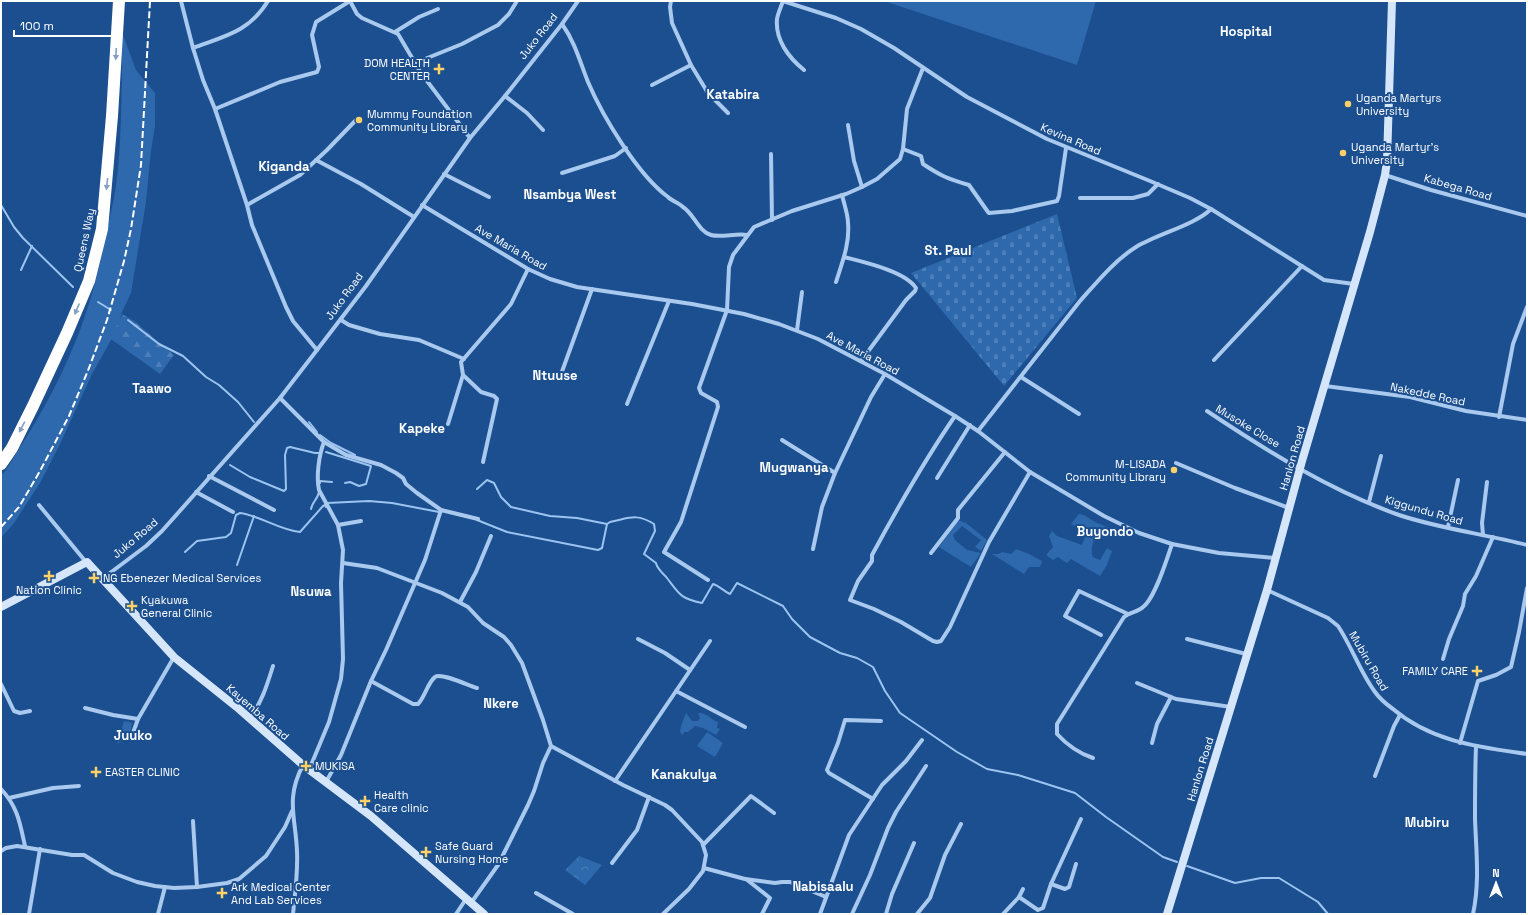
<svg xmlns="http://www.w3.org/2000/svg" width="1528" height="915" font-family="'Space Grotesk',sans-serif">
<defs>
<pattern id="forest-firs" width="22" height="20" patternUnits="userSpaceOnUse"><rect width="22" height="20" fill="#2e69ad"/><path d="M5 1l3.5 6h-7zM16 11l3.5 6h-7z" fill="#4d80b9"/></pattern>
<pattern id="cemetery-stones" width="16" height="16" patternUnits="userSpaceOnUse"><rect width="16" height="16" fill="#2e69ad"/><path d="M2 7V4a2 2 0 0 1 4 0v3zM10 15v-3a2 2 0 0 1 4 0v3z" fill="#4d80b9"/></pattern>
<pattern id="park-crowns" width="20" height="18" patternUnits="userSpaceOnUse"><rect width="20" height="18" fill="#2e69ad"/><path d="M2 6a3 3 0 1 1 6 0M12 15a3 3 0 1 1 6 0" fill="none" stroke="#4d80b9"/></pattern>
</defs>
<rect width="100%" height="100%" fill="#1b4f8f"/>
<!-- grass -->
<g fill="#2e69ad">
<polygon points="884,1 1096,1 1077,65"/>
<path d="M122,32L136,70L155,93V126L151,151L146,202L131,293L122,312L116,331L92,374L60,444L40,483L14,523L1,538V476L6,470C26,438 47,405 63,370C84,327 97,281 106,235C111,213 116,191 118,169C122,124 122,78 122,32Z"/>
<path d="M1079,514L1084,515L1095,522L1112,529V534L1104,533L1098,530C1095,539 1089,548 1093,557L1100,560L1107,548L1112,551L1107,565L1100,576L1071,559L1067,563L1058,557L1053,560L1046,555L1053,547L1049,536L1052,531L1057,536L1082,545L1087,531L1071,524Z"/>
<polygon points="958,520 966,523 987,540 981,551 975,547 981,540 962,526 953,535 955,540 967,550 981,553 971,567 939,547"/>
<polygon points="1016,549 1029,554 1042,561 1040,567 1029,567 1024,574 992,554 999,554 1002,552 1011,554"/>
<path d="M686,713L692,721H698L700,718L698,713C709,713 710,720 718,722L717,728L720,729L716,735L703,728L695,726L688,732H684L683,735L680,732L681,726Z"/>
<polygon points="124,721 132,723 130,735 117,744"/>
<polygon points="707,732 723,743 715,757 697,746"/>
</g>
<!-- forest -->
<polygon fill="url(#forest-firs)" points="122,314 134,321 174,355 160,374 111,339"/>
<!-- cemetery -->
<polygon fill="url(#cemetery-stones)" points="1057,214 1077,298 1004,386 911,273"/>
<!-- park -->
<polygon fill="url(#park-crowns)" points="579,856 602,865 585,885 565,870"/>
<g fill="none" stroke-linecap="round" stroke-linejoin="round">
<!-- stream -->
<g stroke="#9cc4f0" stroke-width="2">
<polyline points="1,205 14,227 23,238 73,287"/>
<polyline points="21,270 32,246"/>
<polyline points="98,302 111,310"/>
<polyline points="128,320 159,344 183,356 206,377 219,385 238,402 254,422"/>
<polyline points="309,422 317,432"/>
<polyline points="320,435 331,443 355,455"/>
<polyline points="326,452 371,466 366,484 359,486 350,482 345,483"/>
<polyline points="230,465 250,477 284,491 286,489 285,455 287,448 290,447 315,453 319,453"/>
<polyline points="320,483 320,481 332,482"/>
<polyline points="477,489 487,480 494,483 501,497 511,507 550,516 577,518 607,524"/>
<polyline points="327,503 369,501 392,503 439,512"/>
<path d="M311,509C312,502 318,499 319,492"/>
<path d="M477,520L507,532L598,550L602,548L607,524L610,522C630,518 636,513 654,524L655,531L644,554L656,563C657,569 663,573 667,578C680,595 680,598 702,603L713,584C720,586 723,591 730,594L737,583L783,606L792,619L810,637L840,653L857,658L873,667L885,691L900,713L957,752L987,769L1018,775L1075,793L1106,817L1163,857L1177,862"/>
<path d="M185,552L197,541L226,537L231,533L236,515L240,513C261,516 279,530 300,532L323,506L325,505L326,507"/>
<polyline points="237,565 254,516"/>
<polyline points="1187,866 1235,883 1261,878 1279,878 1318,902 1328,914"/>
</g>
<!-- street -->
<g stroke="#a9c9ee" stroke-width="4">
<polyline points="181,1 193,48 203,80 215,109 247,205 252,225 286,307 293,321 317,350"/>
<polyline points="350,1 357,14 362,18 398,34 421,73 470,138"/>
<polyline points="671,1 670,7 672,23 691,65 708,93 728,113"/>
<polyline points="783,1 836,18 861,29 894,48 967,97 1047,139 1150,181 1190,198 1211,209 1324,280 1354,284"/>
<path d="M783,1C781,7 778,13 777,19C775,40 789,58 804,70"/>
<path d="M562,24C575,42 580,62 588,82C603,117 638,175 668,197C672,201 679,203 683,207C694,214 698,231 711,235C721,238 736,233 747,235"/>
<polyline points="395,32 419,17 438,9"/>
<path d="M193,48C225,36 249,32 268,1"/>
<polyline points="415,63 462,44 498,25 509,14 517,1"/>
<polyline points="652,85 691,65"/>
<polyline points="505,96 527,113 543,130"/>
<polyline points="215,109 280,82 317,72 319,67 312,35 316,22 350,1"/>
<polyline points="848,125 854,161 862,187"/>
<path d="M903,149L921,156L923,164C941,176 948,179 969,185L988,212L989,213L1012,211L1057,201L1059,196L1066,148"/>
<polyline points="771,154 772,220"/>
<polyline points="316,160 361,184 414,217"/>
<polyline points="562,173 615,156 626,148"/>
<polyline points="444,174 489,197"/>
<polyline points="1385,175 1431,190 1527,216"/>
<polyline points="1080,198 1133,198 1148,194 1158,184"/>
<polyline points="247,205 300,175 327,150 356,120"/>
<polyline points="422,205 528,269 550,279 577,287 692,304 744,314 779,324 818,339 885,374 955,416 978,431 1030,472 1104,516 1139,533 1172,544 1219,553 1275,558"/>
<path d="M844,257C863,262 905,271 916,288L915,291L906,300L861,361"/>
<path d="M836,282C842,263 850,243 848,223C848,214 844,204 842,195"/>
<polyline points="341,320 349,325 380,334 419,340 464,359"/>
<polyline points="797,330 802,292"/>
<polyline points="1214,360 1302,266"/>
<polyline points="463,375 481,392 494,396 497,399 483,462"/>
<polyline points="560,377 592,289"/>
<polyline points="1021,377 1079,414"/>
<polyline points="1325,386 1410,397 1466,411 1527,420"/>
<path d="M280,398L324,442C319,455 316,476 319,490L338,525L343,550L341,583L343,659L341,679L329,722L309,770"/>
<polyline points="627,404 669,301"/>
<path d="M1207,411C1267,451 1331,491 1399,515C1441,529 1485,534 1527,545"/>
<path d="M955,416C924,461 898,507 872,555V561L858,581L850,600L874,609L901,622L933,641L937,642L941,641L950,627L989,542L1030,472"/>
<polyline points="1499,417 1513,344 1527,307"/>
<polyline points="448,424 463,375 461,362 511,304 528,269"/>
<path d="M978,431L1080,301C1097,282 1115,260 1136,247C1157,234 1195,225 1211,209"/>
<polyline points="782,440 835,473"/>
<polyline points="324,442 346,455 381,465 396,473 403,478 406,484 417,493 441,510 478,519"/>
<polyline points="1176,463 1235,488 1289,508"/>
<polyline points="209,476 274,510"/>
<polyline points="937,478 970,425"/>
<polyline points="196,492 233,512"/>
<polyline points="1369,502 1381,456"/>
<polyline points="39,505 86,562"/>
<polyline points="338,525 361,521"/>
<polyline points="1448,527 1458,480"/>
<polyline points="1483,535 1482,523 1487,482"/>
<polyline points="813,549 822,507 835,473 871,397 885,374"/>
<polyline points="931,553 958,518 958,510 1005,452"/>
<polyline points="343,563 377,568 442,593 468,607 483,623 504,637 511,645 522,663 543,720 551,746 543,763 534,791 528,805 498,865 471,903"/>
<polyline points="102,579 146,546 162,531 280,398 317,350 366,286 470,138 505,96 562,24 578,1"/>
<polyline points="708,580 664,552 681,522 718,407 717,402 701,393 699,388 727,310 729,267 733,255 754,227 792,211 846,194 862,187 877,179 900,159 903,149 907,109 923,68"/>
<path d="M1267,590L1328,618L1338,626C1352,647 1360,672 1375,692C1380,699 1386,704 1393,709C1432,742 1479,747 1527,754"/>
<polyline points="460,602 476,572 491,536"/>
<polyline points="1101,635 1065,616 1079,591 1128,614"/>
<polyline points="638,639 665,653 690,670"/>
<polyline points="1187,639 1246,654"/>
<polyline points="1443,659 1449,639 1463,606 1465,594 1476,576 1493,537"/>
<path d="M371,681L413,704H418C425,697 428,682 435,677C441,672 469,686 477,688"/>
<polyline points="1137,683 1176,699 1231,707"/>
<polyline points="1,684 14,711 20,713 30,711"/>
<polyline points="676,691 745,727"/>
<polyline points="85,708 113,715 138,719"/>
<path d="M250,718C262,702 267,685 273,666"/>
<polyline points="133,733 138,719 174,657"/>
<polyline points="1152,743 1157,724 1171,697"/>
<polyline points="1460,743 1478,681 1496,675 1511,667 1519,632 1527,588"/>
<polyline points="551,746 623,785 665,805 672,810 702,842 706,855 703,871 689,889 663,914"/>
<path d="M1093,758C1078,753 1068,746 1057,734V724L1124,617C1130,612 1138,612 1143,607C1155,598 1167,559 1172,544"/>
<polyline points="1375,776 1394,726 1400,715"/>
<polyline points="615,781 710,641"/>
<polyline points="326,782 341,755 371,681 386,650 425,560 441,510"/>
<path d="M1,789C18,807 20,824 25,846"/>
<polyline points="9,798 53,788 79,786"/>
<polyline points="873,799 829,773 827,770 838,743 845,720 881,721"/>
<polyline points="193,821 197,887"/>
<polyline points="703,845 751,796 774,813"/>
<polyline points="1,851 6,848 17,846 72,855 84,855 113,873 137,882 155,886 174,888 197,887 227,883 239,879 266,856 285,827 292,811"/>
<polyline points="612,863 637,830 649,797"/>
<polyline points="704,868 745,879 775,883 782,882 790,882 826,897"/>
<polyline points="746,879 770,898 762,914"/>
<polyline points="1051,884 1065,889 1069,887 1076,864"/>
<polyline points="536,893 573,914"/>
<polyline points="1019,897 1038,910 1043,908 1051,884 1081,819"/>
<polyline points="29,914 40,849"/>
<polyline points="158,914 165,887"/>
<path d="M293,914C295,894 298,873 297,852C296,818 285,799 303,765"/>
<polyline points="456,914 466,899"/>
<polyline points="820,914 849,835 882,785 906,761 922,740"/>
<polyline points="852,914 870,875 888,828 896,812 926,766"/>
<polyline points="886,914 892,894 914,843"/>
<polyline points="917,914 930,898 945,855 961,824"/>
<polyline points="1003,914 1019,897 1023,889"/>
<path d="M1473,914C1480,882 1476,850 1475,818C1475,794 1475,771 1476,747"/>
</g>
<!-- secondary -->
<g stroke="#d6e6fa" stroke-width="8">
<polyline points="1,607 87,562 174,657 239,709 303,765 371,816 484,914"/>
<polyline points="1167,914 1267,590 1302,461 1370,232 1385,175 1387,161 1392,1"/>
</g>
<!-- highway -->
<polyline stroke="#fff" stroke-width="12" points="1,464 12,448 33,406 67,333 89,281 102,229 112,116 119,1"/>
<!-- rail -->
<polyline stroke="#fff" stroke-width="2" stroke-dasharray="7 3" stroke-linecap="butt" points="1,527 19,507 40,471 69,416 89,368 107,320 124,261 131,229 141,165 150,1"/>
</g>
<!-- one-way arrows -->
<defs><path id="oneway-solid" d="M-6-.8H1V-3.2L6.5 0L1 3.2V.8H-6Z"/></defs>
<g fill="#829ec1">
<use href="#oneway-solid" transform="translate(116 54) rotate(93)"/>
<use href="#oneway-solid" transform="translate(107 184) rotate(96)"/>
<use href="#oneway-solid" transform="translate(77 309) rotate(113)"/>
<use href="#oneway-solid" transform="translate(22 427) rotate(118)"/>
</g>
<!-- markers -->
<g fill="#ffd166" stroke="#1b4f8f" stroke-width="1.5">
<path d="M437 63h4v4h4v4h-4v4h-4v-4h-4v-4h4z"/>
<circle cx="1348" cy="104" r="4"/>
<circle cx="359" cy="120" r="4"/>
<circle cx="1343" cy="153" r="4"/>
<circle cx="1174" cy="470" r="4"/>
<path d="M47 570h4v4h4v4h-4v4h-4v-4h-4v-4h4z"/>
<path d="M92 572h4v4h4v4h-4v4h-4v-4h-4v-4h4z"/>
<path d="M130 600h4v4h4v4h-4v4h-4v-4h-4v-4h4z"/>
<path d="M1475 665h4v4h4v4h-4v4h-4v-4h-4v-4h4z"/>
<path d="M304 760h4v4h4v4h-4v4h-4v-4h-4v-4h4z"/>
<path d="M94 766h4v4h4v4h-4v4h-4v-4h-4v-4h4z"/>
<path d="M363 795h4v4h4v4h-4v4h-4v-4h-4v-4h4z"/>
<path d="M424 846h4v4h4v4h-4v4h-4v-4h-4v-4h4z"/>
<path d="M220 887h4v4h4v4h-4v4h-4v-4h-4v-4h4z"/>
</g>
<g text-anchor="middle" stroke-width="4" stroke-linejoin="round" paint-order="stroke">
<!-- street labels -->
<g font-size="11" fill="#fff" stroke="#1b4f8f">
<text transform="translate(538 36) rotate(-52)" y="4">Juko Road</text>
<text transform="translate(1071 139) rotate(23)" y="4">Kevina Road</text>
<text transform="translate(1458 187) rotate(16)" y="4">Kabega Road</text>
<text transform="translate(84 240) rotate(-78)" y="4">Queens Way</text>
<text transform="translate(511 247) rotate(30)" y="4">Ave Maria Road</text>
<text transform="translate(344 296) rotate(-54)" y="4">Juko Road</text>
<text transform="translate(863 353) rotate(28)" y="4">Ave Maria Road</text>
<text transform="translate(1428 394) rotate(12)" y="4">Nakedde Road</text>
<text transform="translate(1248 426) rotate(31)" y="4">Musoke Close</text>
<text transform="translate(1292 458) rotate(-74)" y="4">Hanlon Road</text>
<text transform="translate(1424 510) rotate(16)" y="4">Kiggundu Road</text>
<text transform="translate(135 538) rotate(-40)" y="4">Juko Road</text>
<text transform="translate(1369 661) rotate(60)" y="4">Mubiru Road</text>
<text transform="translate(258 712) rotate(41)" y="4">Kayemba Road</text>
<text transform="translate(1200 769) rotate(-73)" y="4">Hanlon Road</text>
</g>
<!-- poi labels -->
<g font-size="11" fill="#fff" stroke="#1b4f8f" text-anchor="start">
<text x="430" y="67" text-anchor="end">DOM HEALTH<tspan x="430" dy="13">CENTER</tspan></text>
<text x="1356" y="102">Uganda Martyrs<tspan x="1356" dy="13">University</tspan></text>
<text x="367" y="118">Mummy Foundation<tspan x="367" dy="13">Community Library</tspan></text>
<text x="1351" y="151">Uganda Martyr's<tspan x="1351" dy="13">University</tspan></text>
<text x="1166" y="468" text-anchor="end">M-LISADA<tspan x="1166" dy="13">Community Library</tspan></text>
<text x="103" y="582">NG Ebenezer Medical Services</text>
<text x="49" y="594" text-anchor="middle">Nation Clinic</text>
<text x="141" y="604">Kyakuwa<tspan x="141" dy="13">General Clinic</tspan></text>
<text x="1468" y="675" text-anchor="end">FAMILY CARE</text>
<text x="315" y="770">MUKISA</text>
<text x="105" y="776">EASTER CLINIC</text>
<text x="374" y="799">Health<tspan x="374" dy="13">Care clinic</tspan></text>
<text x="435" y="850">Safe Guard<tspan x="435" dy="13">Nursing Home</tspan></text>
<text x="231" y="891">Ark Medical Center<tspan x="231" dy="13">And Lab Services</tspan></text>
</g>
<!-- quarter labels -->
<g font-size="13" font-weight="bold" fill="#fff" stroke="#1b4f8f">
<text x="1246" y="36">Hospital</text>
<text x="733" y="99">Katabira</text>
<text x="284" y="171">Kiganda</text>
<text x="570" y="199">Nsambya West</text>
<text x="948" y="255">St. Paul</text>
<text x="555" y="380">Ntuuse</text>
<text x="152" y="393">Taawo</text>
<text x="422" y="433">Kapeke</text>
<text x="794" y="472">Mugwanya</text>
<text x="1105" y="536">Buyondo</text>
<text x="311" y="596">Nsuwa</text>
<text x="501" y="708">Nkere</text>
<text x="133" y="740">Juuko</text>
<text x="684" y="779">Kanakulya</text>
<text x="1427" y="827">Mubiru</text>
<text x="823" y="891">Nabisaalu</text>
</g>
</g>
<!-- border -->
<rect width="1528" height="915" fill="none" stroke="#ffffff" stroke-width="4"/>
<!-- north arrow -->
<g transform="translate(1496 883)" stroke="#1b4f8f" stroke-width="3" paint-order="stroke">
<path d="M0-3L7 15L0 10L-7 15Z" fill="#ffffff"/>
<text y="-6" font-size="11" font-weight="bold" text-anchor="middle" fill="#ffffff">N</text>
</g>
<!-- scale -->
<path d="M14 30v6h107v-6" fill="none" stroke="#ffffff" stroke-width="2"/>
<text x="20" y="30" font-size="12" fill="#ffffff" stroke="#1b4f8f" stroke-width="3" paint-order="stroke">100 m</text>
</svg>
